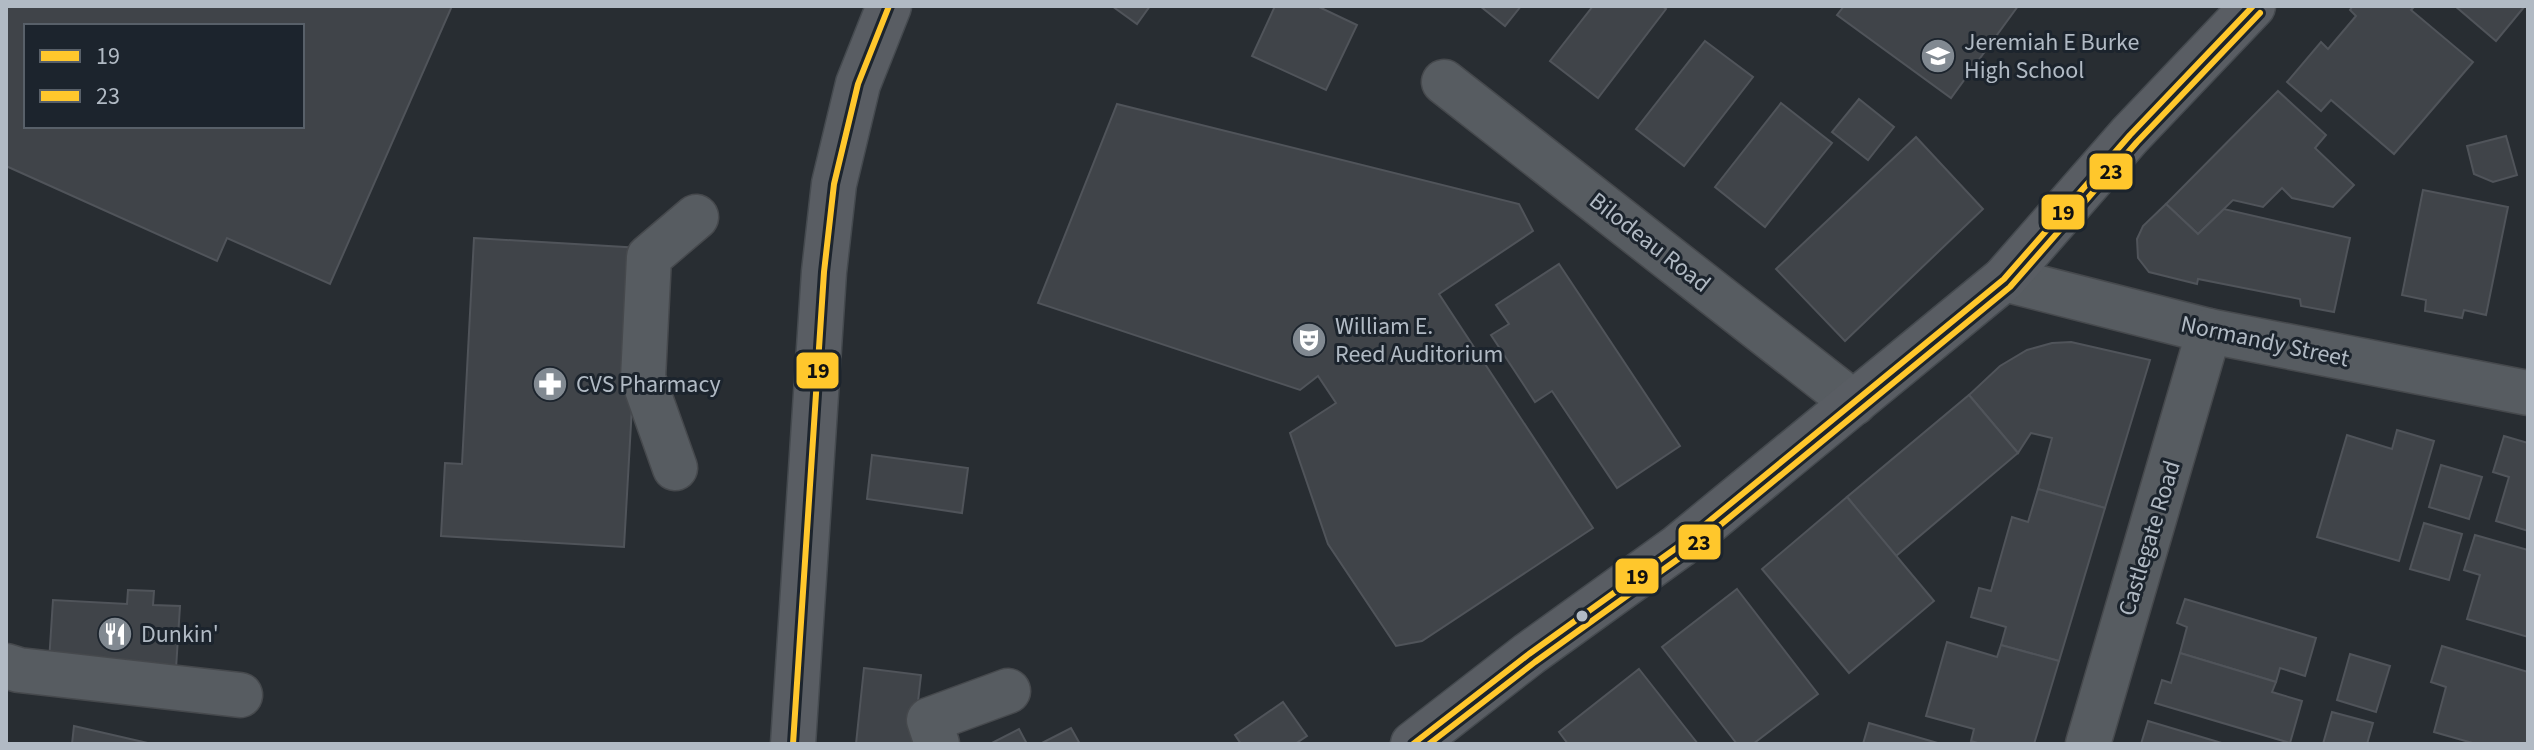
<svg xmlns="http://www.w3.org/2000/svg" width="2534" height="750" font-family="'Source Sans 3',sans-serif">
<rect width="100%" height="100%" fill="#282d32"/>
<!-- building -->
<g fill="#404449" stroke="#50545a" stroke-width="2" fill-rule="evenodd">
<path d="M6,6H452L330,284L227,238L217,261L6,166ZM26,26H302V126H26Z"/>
<polygon points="1112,6 1150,6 1137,24"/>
<polygon points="1275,6 1317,6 1357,25 1326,90 1252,56"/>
<polygon points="1480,6 1521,6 1505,26"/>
<polygon points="1593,6 1662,6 1666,9 1598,98 1550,61"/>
<polygon points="1844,6 2018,6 1951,98 1837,15"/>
<polygon points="2353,6 2415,6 2411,10 2473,62 2394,154 2331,100 2321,111 2287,82 2321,42 2328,49 2356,16 2350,10"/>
<polygon points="2455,6 2525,6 2496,41"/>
<polygon points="1705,41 1753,77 1684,166 1636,129"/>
<polygon points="2278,91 2326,135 2315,148 2354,185 2333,207 2292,198 2282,188 2263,207 2233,200 2198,234 2166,204"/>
<polygon points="1859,99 1894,127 1868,160 1832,132"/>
<polygon points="1781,103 1832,143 1765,227 1715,187"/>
<polygon points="1117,104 1519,204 1533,231 1439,294 1593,528 1422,641 1396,646 1328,544 1290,433 1336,403 1318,376 1300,390 1038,303"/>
<polygon points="2506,136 2517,175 2493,182 2474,174 2467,146"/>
<polygon points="1916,137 1983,209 1845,341 1776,269"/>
<polygon points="2423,190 2508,207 2486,315 2464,310 2462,318 2425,311 2426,300 2402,295"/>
<polygon points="2166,204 2198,234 2224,209 2350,238 2334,312 2301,306 2300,299 2198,279 2197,284 2149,272 2138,258 2137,239 2143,226"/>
<polygon points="474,238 641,248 624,547 441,536 445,463 462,464"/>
<polygon points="1559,264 1680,446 1617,488 1552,391 1535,402 1491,335 1509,324 1496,305"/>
<polygon points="2071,342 2150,360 2105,508 2038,489 2052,438 2031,433 2018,453 1969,395 2000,366 2027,350 2052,343"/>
<polygon points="1969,395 2018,453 1896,556 1847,497"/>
<polygon points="2397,430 2434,441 2399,561 2317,537 2347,435 2392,449"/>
<polygon points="2504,436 2528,443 2528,531 2496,521 2509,477 2493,472"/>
<polygon points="872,455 968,468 962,513 867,499"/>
<polygon points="2441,465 2482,477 2469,519 2429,507"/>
<polygon points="2038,489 2105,508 2059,661 2001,645 2006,627 1971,617 1979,588 1991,591 2012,517 2028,522"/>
<polygon points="1847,497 1934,601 1849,673 1762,569"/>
<polygon points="2424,523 2462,534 2449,580 2410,569"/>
<polygon points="2475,535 2528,550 2528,637 2467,619 2480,575 2464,570"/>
<polygon points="1737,589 1818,694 1753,744 1737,744 1662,647"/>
<polygon points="128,590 154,591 153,605 180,606 176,669 49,662 53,600 127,604"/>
<polygon points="2185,599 2316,638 2305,676 2280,668 2276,682 2180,653 2187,627 2177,623"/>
<polygon points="1947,642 1997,657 2001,645 2059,661 2034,744 1981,744 1971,741 1974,729 1926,716"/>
<polygon points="2442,646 2528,672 2528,744 2476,744 2434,732 2446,687 2431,682"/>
<polygon points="2180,653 2276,682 2272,692 2302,701 2290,743 2155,703 2162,680 2171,683"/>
<polygon points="2350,654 2390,666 2376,712 2337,700"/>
<polygon points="864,668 921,675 915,728 919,744 856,744"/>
<polygon points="1639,669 1698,744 1568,744 1559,732"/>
<polygon points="1283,702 1307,736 1295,744 1241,744 1235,735"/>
<polygon points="2332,712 2373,723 2367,744 2323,744"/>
<polygon points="2148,721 2225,744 2141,744"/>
<polygon points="1869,723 1941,744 1863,744"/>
<polygon points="74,726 152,744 72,744"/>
<polygon points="1071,728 1080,744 1040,744"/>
<polygon points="1019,729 1027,744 990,744"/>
</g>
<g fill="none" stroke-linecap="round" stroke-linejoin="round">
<!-- minor casing -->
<g stroke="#46494d" stroke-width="47">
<g id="minor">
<polyline points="1444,82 1854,403"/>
<polyline points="2004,279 2209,331 2528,393"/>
<polyline points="675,468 643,378 649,257 696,217"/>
<polyline points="6,666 19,670 240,695"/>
<polyline points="937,744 929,720 1008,691"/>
<polyline points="2088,744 2209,331"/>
</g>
</g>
<!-- major casing -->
<g stroke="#454a4f" stroke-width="47">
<g id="major">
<polyline points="793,744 824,272 834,184 858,84 889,6"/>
<polyline points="1413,744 1529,654 1679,546 2004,279 2130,135 2253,6"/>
</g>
</g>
<!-- minor -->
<use href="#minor" stroke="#575c61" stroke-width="44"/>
<!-- major -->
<use href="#major" stroke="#595d63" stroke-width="44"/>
<!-- bus-1 casing -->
<g stroke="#1c242d" stroke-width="12">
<g id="bus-1">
<polyline points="793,744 824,272 834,184 858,84 889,6"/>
<polyline points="1413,744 1529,654 1679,546 2004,279 2130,135 2253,6"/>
</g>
</g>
<!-- bus-2 casing -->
<g stroke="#1c242d" stroke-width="12">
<polyline id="bus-2" points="1429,744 1535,662 1685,554 2010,287 2137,142 2260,13"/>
</g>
<!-- bus-1 -->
<use href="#bus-1" stroke="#ffc72c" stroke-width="6"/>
<!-- bus-2 -->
<use href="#bus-2" stroke="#ffc72c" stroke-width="6"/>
</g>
<!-- icons -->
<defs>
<g id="school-disc" transform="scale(1.8)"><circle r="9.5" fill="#818991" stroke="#1c242d"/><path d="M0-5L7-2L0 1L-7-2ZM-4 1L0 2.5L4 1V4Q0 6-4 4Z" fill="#fff"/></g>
<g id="theatre-disc" transform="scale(1.8)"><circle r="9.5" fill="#818991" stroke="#1c242d"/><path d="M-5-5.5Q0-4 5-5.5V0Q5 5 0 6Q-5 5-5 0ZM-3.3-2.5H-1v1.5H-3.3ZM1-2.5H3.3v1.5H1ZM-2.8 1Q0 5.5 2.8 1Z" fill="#fff"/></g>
<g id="pharmacy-disc" transform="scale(1.8)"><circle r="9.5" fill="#818991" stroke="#1c242d"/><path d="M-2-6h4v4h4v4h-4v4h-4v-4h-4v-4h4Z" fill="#fff"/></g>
<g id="restaurant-disc" transform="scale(1.8)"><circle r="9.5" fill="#818991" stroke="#1c242d"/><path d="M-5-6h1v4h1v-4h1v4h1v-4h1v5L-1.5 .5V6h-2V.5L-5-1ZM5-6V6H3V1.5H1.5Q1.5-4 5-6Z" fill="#fff"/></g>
</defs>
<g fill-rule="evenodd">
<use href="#school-disc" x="1938" y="56"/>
<use href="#theatre-disc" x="1309" y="340"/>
<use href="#pharmacy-disc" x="550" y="384"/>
<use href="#restaurant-disc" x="115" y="634"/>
</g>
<!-- markers -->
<circle fill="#b1bac4" stroke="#1c242d" stroke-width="3" cx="1582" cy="616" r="7"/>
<g text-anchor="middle" stroke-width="6" stroke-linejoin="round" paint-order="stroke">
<!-- poi labels -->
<g font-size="24" fill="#b1bac4" stroke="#1c242d" text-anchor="start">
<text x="1964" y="50">Jeremiah E Burke<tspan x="1964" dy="28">High School</tspan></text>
<text x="1335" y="334">William E.<tspan x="1335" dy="28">Reed Auditorium</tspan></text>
<text x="576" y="392">CVS Pharmacy</text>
<text x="141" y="642">Dunkin'</text>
</g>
<!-- street labels -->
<g font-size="24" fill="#b1bac4" stroke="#1c242d">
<text transform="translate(1650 242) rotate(38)" y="8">Bilodeau Road</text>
<text transform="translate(2265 341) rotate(12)" y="8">Normandy Street</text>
<text transform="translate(2149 538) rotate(-73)" y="8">Castlegate Road</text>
</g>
</g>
<g stroke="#1c242d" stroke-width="3">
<rect x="2088" y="152" width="46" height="39" rx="8" fill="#ffc72c"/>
<rect x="2040" y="193" width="46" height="38" rx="8" fill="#ffc72c"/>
<rect x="795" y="351" width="45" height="39" rx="8" fill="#ffc72c"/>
<rect x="1677" y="523" width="45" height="38" rx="8" fill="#ffc72c"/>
<rect x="1614" y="557" width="46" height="38" rx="8" fill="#ffc72c"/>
</g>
<g font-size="22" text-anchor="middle" font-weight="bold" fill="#111">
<text x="2111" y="179">23</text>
<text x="2063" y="220">19</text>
<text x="818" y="378">19</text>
<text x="1699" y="550">23</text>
<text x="1637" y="584">19</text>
</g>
<!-- border -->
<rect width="2534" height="750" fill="none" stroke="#b1bac4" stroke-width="16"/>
<!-- legend -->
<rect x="24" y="24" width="280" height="104" fill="#1c242d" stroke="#586069" stroke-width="2"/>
<rect x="40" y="50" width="40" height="12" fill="#ffc72c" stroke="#586069" stroke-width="2"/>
<text x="96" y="64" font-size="24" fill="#b1bac4">19</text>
<rect x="40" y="90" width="40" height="12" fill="#ffc72c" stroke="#586069" stroke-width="2"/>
<text x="96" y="104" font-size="24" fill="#b1bac4">23</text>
</svg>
